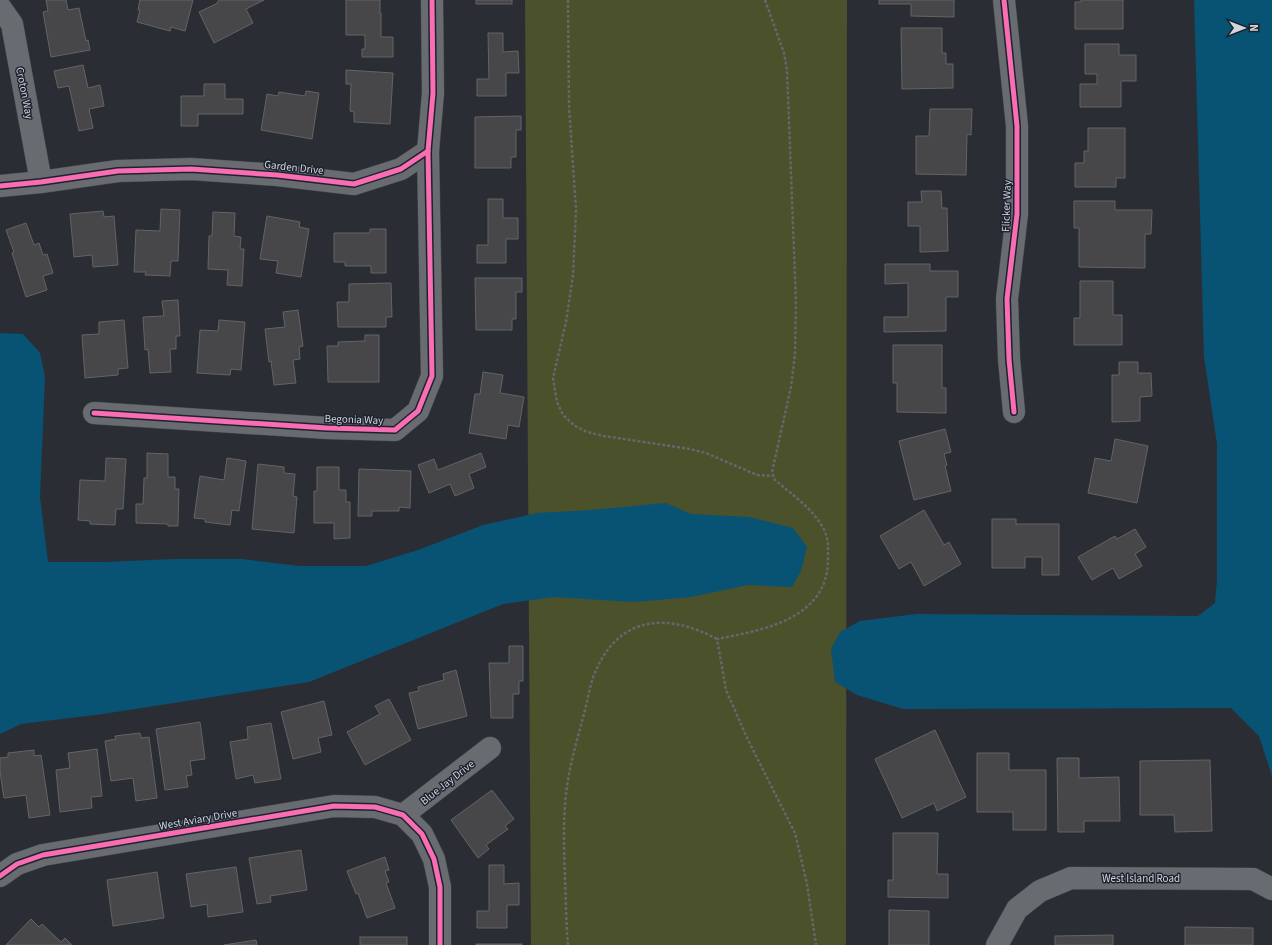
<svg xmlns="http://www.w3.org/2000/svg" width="1272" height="945" font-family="'Source Sans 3',sans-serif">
<rect width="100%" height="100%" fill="#2a2e34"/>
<!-- green -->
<polygon fill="#4a512b" points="525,0 847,0 846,945 531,945"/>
<!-- water -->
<g fill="#085273">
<polygon points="1194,0 1272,0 1272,776 1259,736 1231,708 903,709 857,695 835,682 831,649 840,632 860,621 916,614 1198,616 1215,603 1217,580 1217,444 1204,357"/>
<polygon points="0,333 23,334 40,353 45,377 40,497 48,562 105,562 174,559 243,559 299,566 366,566 418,550 483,525 537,513 591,510 666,503 691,514 749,517 793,528 807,547 801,571 792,587 748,585 691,597 634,602 554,597 503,604 309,682 103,714 21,724 0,734"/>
</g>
<!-- building -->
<g fill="#474648" stroke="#656364">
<polygon points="46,0 66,0 68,10 79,8 86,41 88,40 90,50 51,57 43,12 48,11"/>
<polygon points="140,0 193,0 185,31 171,27 170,31 137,22 140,10 138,10"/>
<polygon points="220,0 264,0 246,9 253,23 214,43 199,12 218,3 217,2"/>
<polygon points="346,0 380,0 380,13 381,13 381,37 393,37 393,57 362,57 362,49 365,49 365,35 346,35"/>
<rect x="476" y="0" width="36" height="4"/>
<polygon points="879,0 954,0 954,17 911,16 911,4 879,4"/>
<polygon points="1081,0 1123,0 1123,29 1075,29 1075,2 1081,2"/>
<polygon points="901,28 942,28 942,53 946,53 946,64 953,64 953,88 902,89"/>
<polygon points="488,33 503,33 503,52 518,51 519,73 506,73 506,96 477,96 477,79 489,79"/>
<polygon points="1085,44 1119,44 1119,55 1136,55 1136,81 1121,81 1121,107 1080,107 1080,84 1097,84 1097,74 1085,74"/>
<polygon points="83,65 88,88 100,85 104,106 89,109 93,128 79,131 69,86 58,88 54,71"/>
<polygon points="346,70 393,73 390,124 354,122 354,112 350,111 351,84 346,84"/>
<polygon points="204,84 225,84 225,99 243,99 243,114 198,114 198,126 181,126 181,96 204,96"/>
<polygon points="306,91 319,93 312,139 261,130 267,94 278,96 279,92 305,96"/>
<polygon points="930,109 972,109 971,135 967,134 966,175 916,174 916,136 929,136"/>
<polygon points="521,116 521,130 516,130 516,157 511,157 511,168 475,168 475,117"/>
<polygon points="1088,128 1125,128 1125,178 1116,178 1116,187 1075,187 1075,163 1084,163 1084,151 1088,151"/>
<polygon points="921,191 941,191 942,208 947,208 948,251 920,252 920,226 908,226 908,202 922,202"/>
<polygon points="488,199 503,199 503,218 518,218 518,239 506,239 506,263 477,263 477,245 488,245"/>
<polygon points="1074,201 1115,201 1115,210 1152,210 1151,234 1145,234 1145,268 1079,267 1079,228 1074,228"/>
<polygon points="161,209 180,210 178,261 171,261 170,276 145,275 146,272 134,272 136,230 160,231"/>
<polygon points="103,211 104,217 114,216 118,265 93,267 92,255 74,257 70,214"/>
<polygon points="213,212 235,213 234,236 241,237 240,249 244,249 242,286 227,285 228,270 208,269 209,236 212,236"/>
<polygon points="267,216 300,222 299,227 309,229 301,277 276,273 278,261 260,259"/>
<polygon points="26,223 34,245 39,243 43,255 47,254 53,273 43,276 47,290 26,297 12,253 14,252 6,230"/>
<polygon points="370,229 386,229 386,273 371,273 371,266 345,266 345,262 334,262 334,233 370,233"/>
<polygon points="885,264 930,264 930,271 958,271 958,297 946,297 946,331 884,332 884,317 908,317 908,283 885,284"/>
<polygon points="475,278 522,278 522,292 516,292 516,319 512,319 512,330 476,330"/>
<polygon points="1080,281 1113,281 1113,315 1122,315 1122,345 1074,345 1074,318 1080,318"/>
<polygon points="391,283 392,317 386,317 386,327 338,327 337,302 349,302 349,284"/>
<polygon points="178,300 180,336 176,336 176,349 170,349 171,372 150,373 148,349 145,350 143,317 164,316 162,301"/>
<polygon points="298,310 303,346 299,347 300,359 293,360 296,383 274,385 271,361 269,362 265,329 285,327 283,312"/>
<polygon points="124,320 128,368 118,369 118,375 85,378 82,335 99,334 99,322"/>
<polygon points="219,320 245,322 241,370 231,369 230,375 197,373 200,330 218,331"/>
<polygon points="365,335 379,335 379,382 328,382 327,346 338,346 338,342 365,341"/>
<polygon points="893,345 942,345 942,388 946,388 946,413 897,412 897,383 893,383"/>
<polygon points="1119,362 1138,362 1138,373 1151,373 1152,396 1140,397 1140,421 1112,422 1112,375 1119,375"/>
<polygon points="483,372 503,375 500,393 524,397 519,427 508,425 506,439 469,433 475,394 480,394"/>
<polygon points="945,429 951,452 944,454 947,465 945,466 951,491 914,500 899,441"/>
<polygon points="1115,439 1148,446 1137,503 1088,493 1095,458 1111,461"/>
<polygon points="147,453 168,454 168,477 175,477 175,489 179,489 178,526 168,526 168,524 136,523 136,504 143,504 144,478 147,478"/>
<polygon points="481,453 486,467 469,474 474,488 455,496 450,484 429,493 418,465 434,459 438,470"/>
<polygon points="106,458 126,459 123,509 116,509 115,525 90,524 90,521 78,520 80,480 105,481"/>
<polygon points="227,458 246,461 239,511 232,510 230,525 205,522 205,519 194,518 200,476 224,480"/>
<polygon points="258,464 284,467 284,473 295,474 293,496 297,497 294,533 252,529"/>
<polygon points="317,467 339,467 339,490 346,490 346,502 350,502 350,538 334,539 334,523 314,523 314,491 317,491"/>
<polygon points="359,469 411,471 410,508 399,507 399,511 372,511 372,516 358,516"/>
<polygon points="924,510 944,545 949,542 961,564 924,586 911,562 899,569 880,536"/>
<polygon points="992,519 1016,519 1016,524 1059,524 1059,575 1042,575 1042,557 1025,557 1025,568 992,568"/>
<polygon points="1135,529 1146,547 1135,554 1142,566 1119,579 1113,568 1092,580 1078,557 1115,536 1117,539"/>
<polygon points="509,646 523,646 523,681 519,681 519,694 513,694 513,718 491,718 489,663 509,663"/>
<polygon points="456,670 467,716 418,729 409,693 419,691 418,687 444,680 443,674"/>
<polygon points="389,699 411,740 365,765 347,732 380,714 375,706"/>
<polygon points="324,701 332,735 318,738 321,752 293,759 281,712"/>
<polygon points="200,722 205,759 190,761 192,775 186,776 188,787 165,790 156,729"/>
<polygon points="271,723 281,779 255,783 253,775 236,779 230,742 248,739 247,727"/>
<polygon points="935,730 966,797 937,811 934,803 902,818 875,759"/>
<polygon points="140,733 141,738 149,737 157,798 136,801 133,778 111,781 105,741 116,739 115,736"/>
<polygon points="97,749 102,796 91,797 92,808 60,812 56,770 70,768 68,753"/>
<polygon points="34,750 34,756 41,755 50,815 29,818 26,795 4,798 0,772 0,758 8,757 8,753"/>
<polygon points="977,753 1009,753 1009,770 1046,770 1046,830 1013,830 1013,812 977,812"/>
<polygon points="1057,758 1079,758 1079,778 1119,777 1120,821 1084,821 1084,832 1058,832"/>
<polygon points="1210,760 1212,831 1175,832 1174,815 1140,815 1140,761"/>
<polygon points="492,790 514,819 505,826 508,829 486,845 489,849 478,858 451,820"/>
<polygon points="893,833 938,833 937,874 948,874 948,898 888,897 888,880 893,880"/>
<polygon points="301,850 307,890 270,896 271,902 257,904 249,858"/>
<polygon points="385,857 389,870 385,871 389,882 386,883 395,908 367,918 358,893 356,894 347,871"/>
<polygon points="489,865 504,865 504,884 519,883 519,905 507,905 507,928 477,928 477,911 489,911"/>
<polygon points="236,867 243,912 208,917 207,904 191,907 186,874"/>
<polygon points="157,872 164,918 113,926 107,880"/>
<polygon points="889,910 929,911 929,945 889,945"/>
<polygon points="31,919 39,927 42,924 61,942 65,938 72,945 6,945"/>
<polygon points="1185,927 1253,928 1253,945 1185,945"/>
<polygon points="1113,935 1113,945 1055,945 1055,936"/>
<rect x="360" y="937" width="47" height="8"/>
<polygon points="256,940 257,945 224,945"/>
<rect x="476" y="944" width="46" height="1"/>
</g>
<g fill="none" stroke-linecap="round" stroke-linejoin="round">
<!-- minor casing -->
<g stroke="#45494e" stroke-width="23">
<g id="minor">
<polyline points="1004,0 1017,126 1017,214 1007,299 1009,359 1014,412"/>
<polyline points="0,7 12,24 41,182"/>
<polyline points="0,186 41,182 118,171 191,169 277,175 354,184 401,169 428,151"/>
<polyline points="94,413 327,428 395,430 418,411 432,376 428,151 433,93 432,0"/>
<polyline points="403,815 490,748"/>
<polyline points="0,876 17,864 43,855 334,806 375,807 403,815 422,834 434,859 440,887 440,945"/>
<polyline points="997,945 1017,909 1040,891 1071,878 1253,879 1272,889"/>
</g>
</g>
<!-- path -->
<g stroke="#65676b" stroke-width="2.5" stroke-dasharray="3 2" stroke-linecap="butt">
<polyline points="568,0 569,106 576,210 573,275 566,322 553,378 557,402 563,415 575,426 587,432 604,436 690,449 706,453 757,475 773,476"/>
<path d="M765,0L784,53L787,70L796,302L795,354L791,387L772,472L775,480C791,494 811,507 822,526C829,537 828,547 828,558C829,619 763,630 717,639L726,690L748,740L795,833L807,884L816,945"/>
<path d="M568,945C566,923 566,901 565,879C564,850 563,822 566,794C569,767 577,740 584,714C588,699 590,682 597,668C622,614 670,614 717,639"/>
</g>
<!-- minor -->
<use href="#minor" stroke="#686b70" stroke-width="22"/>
<!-- cycleway casing -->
<g stroke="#1d232e" stroke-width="8">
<g id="cycleway">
<polyline points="1004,0 1017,126 1017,214 1007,299 1009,359 1014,412"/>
<polyline points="0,186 41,182 118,171 191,169 277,175 354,184 401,169 428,151"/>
<polyline points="94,413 327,428 395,430 418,411 432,376 428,151 433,93 432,0"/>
<polyline points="0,876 17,864 43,855 334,806 375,807 403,815 422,834 434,859 440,887 440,945"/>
</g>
</g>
<!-- cycleway -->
<use href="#cycleway" stroke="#f96db3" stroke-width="5"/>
</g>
<g text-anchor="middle" stroke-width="3" stroke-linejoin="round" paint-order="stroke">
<!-- street labels -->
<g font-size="11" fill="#d1d5dd" stroke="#1d232e">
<text transform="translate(25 93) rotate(79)" y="4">Croton Way</text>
<text transform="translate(294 167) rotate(6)" y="4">Garden Drive</text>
<text transform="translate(1006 206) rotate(-88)" y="4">Flicker Way</text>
<text transform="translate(354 419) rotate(2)" y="4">Begonia Way</text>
<text transform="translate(447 782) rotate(-38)" y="4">Blue Jay Drive</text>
<text transform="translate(198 819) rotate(-10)" y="4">West Aviary Drive</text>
<text x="1141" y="882">West Island Road</text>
</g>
</g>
<!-- north arrow -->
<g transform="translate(1244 28) rotate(90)" stroke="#1d232e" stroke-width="3" paint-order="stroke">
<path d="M0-3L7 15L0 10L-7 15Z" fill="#d1d5dd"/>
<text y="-6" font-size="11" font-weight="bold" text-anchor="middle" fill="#d1d5dd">N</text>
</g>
</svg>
